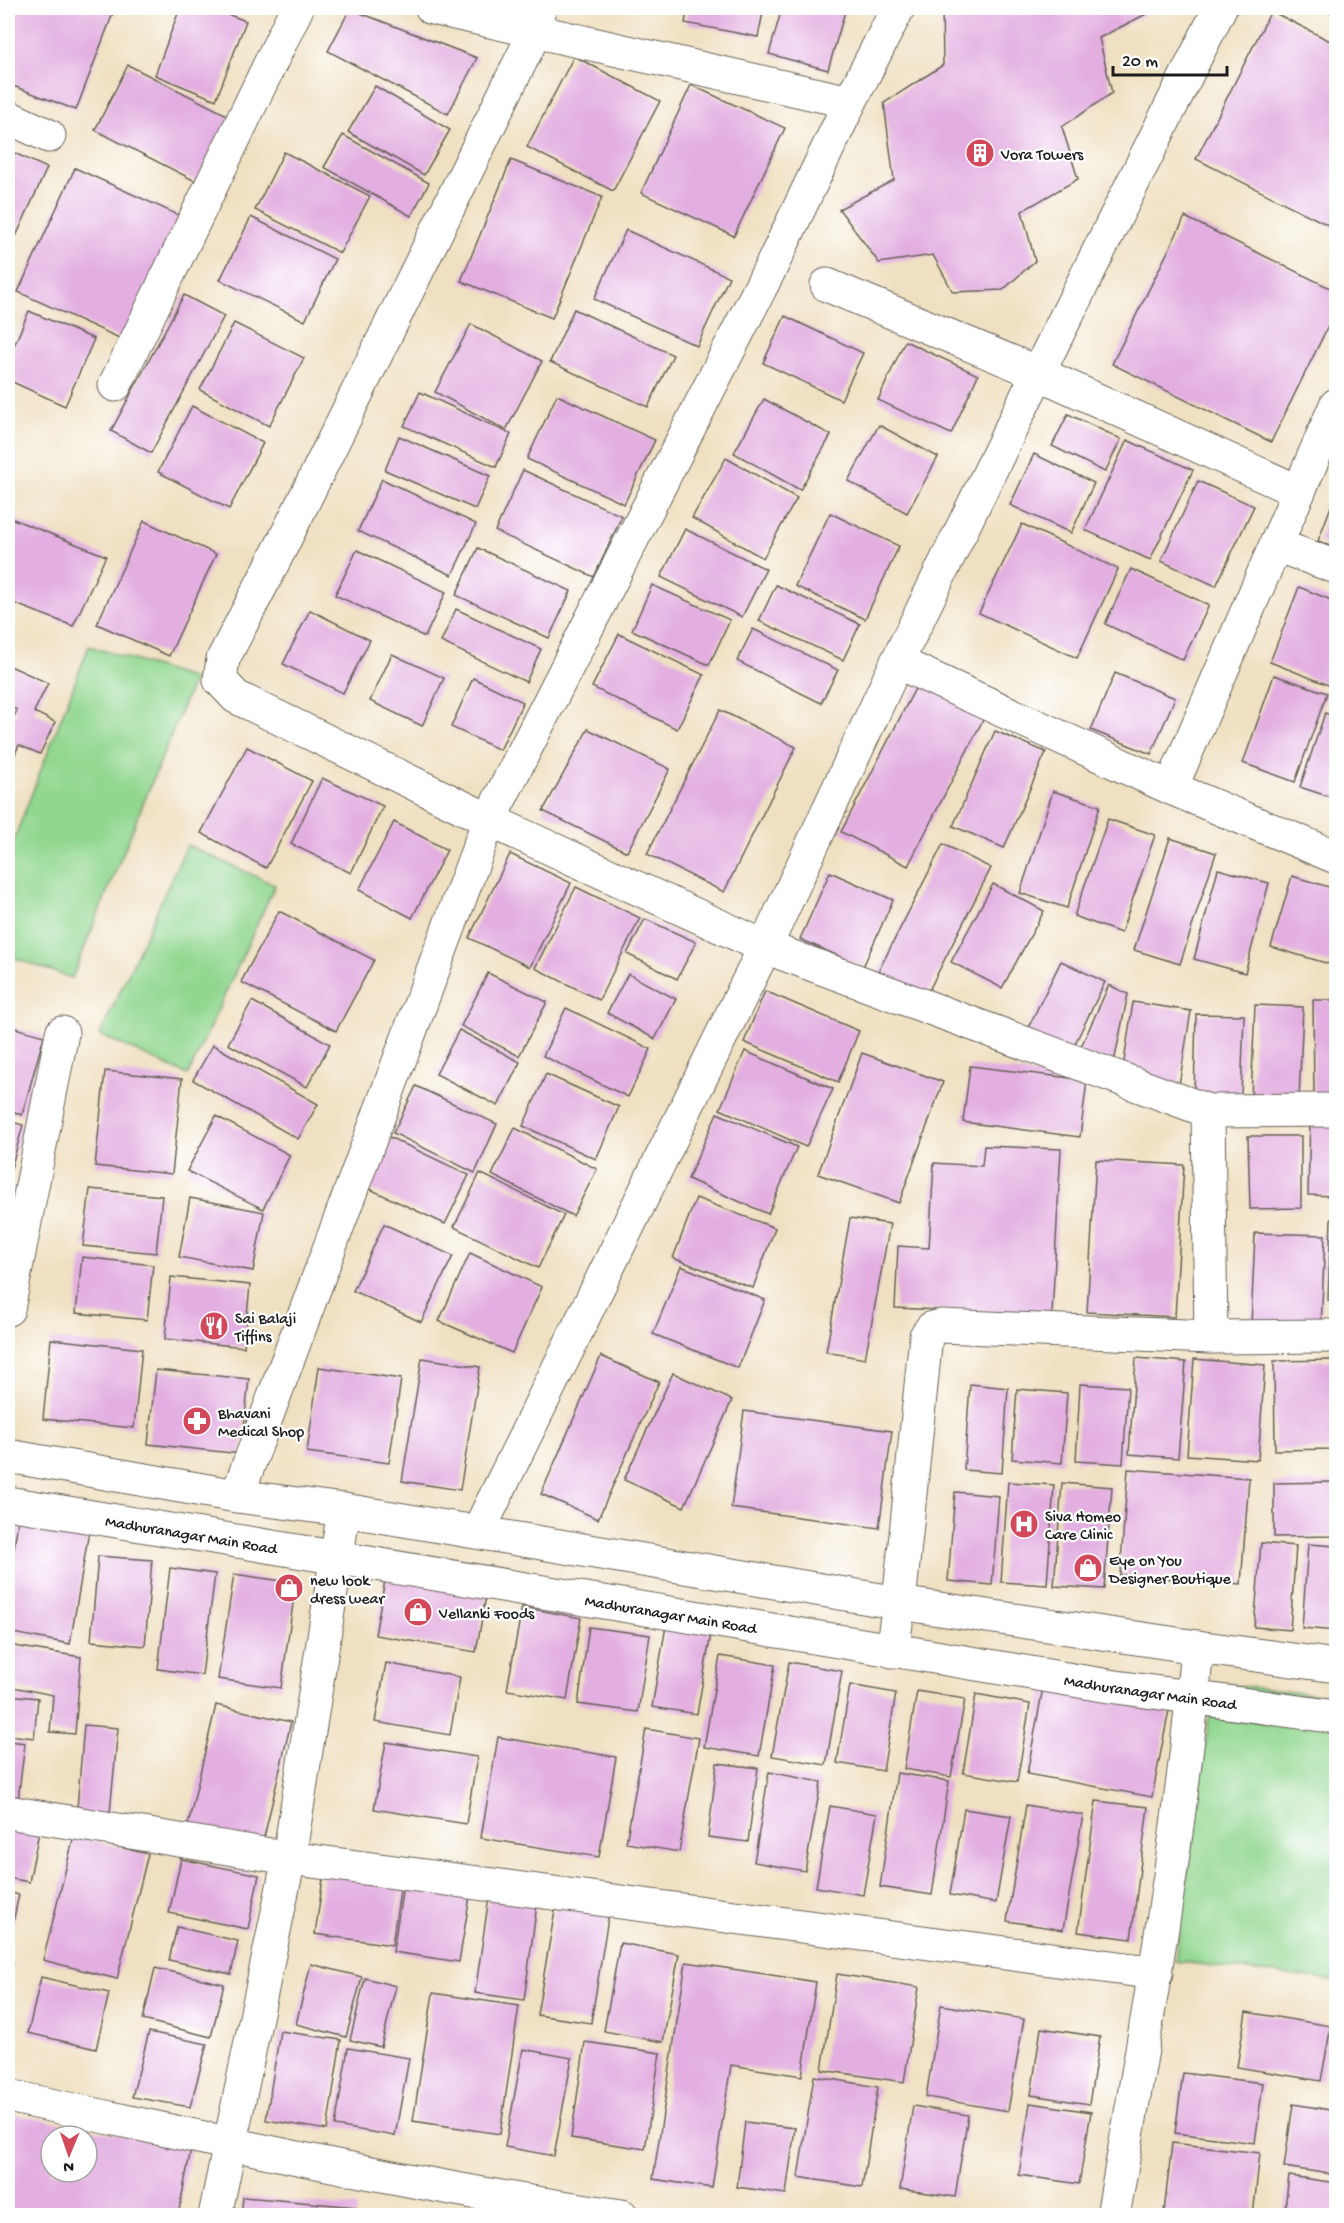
<svg xmlns="http://www.w3.org/2000/svg" width="1344" height="2223" font-family="'Gochi Hand',sans-serif">
<rect width="100%" height="100%" fill="#fff"/>
<filter id="ink" filterUnits="userSpaceOnUse"><feTurbulence type="fractalNoise" baseFrequency=".0167" numOctaves="2"/><feDisplacementMap in="SourceGraphic" scale="12" xChannelSelector="R" yChannelSelector="G"/><feConvolveMatrix kernelMatrix="1 2 1 2 8 2 1 2 1" color-interpolation-filters="sRGB"/></filter>
<filter id="wash" filterUnits="userSpaceOnUse"><feTurbulence type="fractalNoise" baseFrequency=".008" numOctaves="4" result="noise"/><feDisplacementMap in="SourceGraphic" scale="24" xChannelSelector="R" yChannelSelector="G"/><feGaussianBlur stdDeviation="1.35" result="paint"/><feColorMatrix in="noise" values="0 0 0 0 0 0 0 0 0 0 0 0 0 0 0 0 0 1.4 0 .05"/><feComposite in="paint" operator="in"/></filter>
<g filter="url(#wash)">
<rect width="100%" height="100%" fill="#efe0c1"/>
<!-- green -->
<g fill="#92d790" stroke="#577a56" stroke-width="1.5">
<polygon points="89,646 194,679 72,978 8,956 8,855"/>
<polygon points="187,845 275,885 188,1075 100,1035"/>
<polygon points="1214,1683 1336,1697 1336,1981 1175,1961"/>
</g>
<g id="blocks">
<!-- building -->
<g fill="#e3afe1" fill-rule="evenodd">
<polygon points="8,8 115,8 76,110 8,84"/>
<polygon points="180,8 210,8 246,21 216,100 155,75"/>
<polygon points="688,8 764,8 758,37 685,23"/>
<polygon points="782,8 846,8 828,70 769,54"/>
<polygon points="942,8 1151,8 1152,11 1099,38 1112,93 1062,127 1078,179 1022,211 1035,261 1003,290 953,292 933,255 879,263 839,209 894,180 884,103 943,65"/>
<polygon points="1318,8 1336,8 1336,15"/>
<polygon points="350,9 477,58 448,114 328,51"/>
<polygon points="1271,11 1336,44 1336,229 1196,159"/>
<polygon points="574,56 660,101 613,191 527,147"/>
<polygon points="128,65 231,117 197,182 95,130"/>
<polygon points="691,85 785,128 734,236 641,193"/>
<polygon points="375,86 450,130 424,175 348,132"/>
<polygon points="343,135 429,183 411,216 324,167"/>
<polygon points="8,150 47,168 8,254"/>
<polygon points="284,152 370,196 340,253 255,210"/>
<polygon points="511,160 602,197 552,318 461,281"/>
<polygon points="75,168 185,218 128,342 18,292"/>
<polygon points="251,217 335,259 305,321 220,280"/>
<polygon points="1185,217 1336,291 1336,310 1271,442 1112,364"/>
<polygon points="626,230 729,277 697,346 594,299"/>
<polygon points="184,295 224,316 151,453 111,431"/>
<polygon points="574,309 673,355 648,407 550,362"/>
<polygon points="29,311 94,339 65,406 8,380 8,360"/>
<polygon points="785,316 863,353 841,400 763,363"/>
<polygon points="234,323 304,358 269,426 200,390"/>
<polygon points="471,324 542,361 506,430 435,392"/>
<polygon points="905,341 978,375 951,434 878,400"/>
<polygon points="420,392 511,434 496,467 404,426"/>
<polygon points="557,395 655,440 624,504 527,459"/>
<polygon points="764,399 831,435 800,490 734,453"/>
<polygon points="192,406 263,443 229,509 158,472"/>
<polygon points="1068,414 1121,439 1105,472 1052,446"/>
<polygon points="879,425 938,457 907,513 848,481"/>
<polygon points="399,436 490,476 475,509 385,470"/>
<polygon points="1127,440 1193,470 1150,560 1085,530"/>
<polygon points="1034,454 1094,483 1071,533 1010,505"/>
<polygon points="726,458 797,498 763,558 692,518"/>
<polygon points="523,470 622,516 594,577 495,531"/>
<polygon points="382,479 476,524 452,575 358,531"/>
<polygon points="1198,481 1254,506 1216,586 1161,561"/>
<polygon points="1336,493 1336,548 1318,541"/>
<polygon points="830,513 899,546 865,619 795,586"/>
<polygon points="8,517 106,556 73,626 8,601"/>
<polygon points="144,521 216,554 169,656 97,624"/>
<polygon points="1022,524 1118,569 1077,658 979,613"/>
<polygon points="685,529 766,569 742,617 661,577"/>
<polygon points="478,548 571,591 549,638 456,595"/>
<polygon points="357,550 446,592 425,637 335,595"/>
<polygon points="1131,569 1209,605 1183,660 1105,624"/>
<polygon points="652,585 730,620 709,665 632,630"/>
<polygon points="776,585 860,624 843,660 759,621"/>
<polygon points="1299,587 1336,602 1336,688 1270,662"/>
<polygon points="456,609 541,649 526,682 441,642"/>
<polygon points="310,610 370,640 343,693 283,664"/>
<polygon points="753,629 838,670 821,703 737,661"/>
<polygon points="619,634 704,675 677,729 592,687"/>
<polygon points="392,654 444,678 422,726 370,701"/>
<polygon points="8,665 48,683 34,712 55,722 40,754 19,745 8,771 8,730 17,710 8,706"/>
<polygon points="1115,673 1175,698 1151,754 1091,730"/>
<polygon points="1274,675 1327,693 1295,782 1243,763"/>
<polygon points="921,677 988,710 908,866 841,832"/>
<polygon points="473,678 523,702 500,750 451,727"/>
<polygon points="720,710 796,747 724,892 647,854"/>
<polygon points="1325,713 1336,717 1336,799 1300,787"/>
<polygon points="588,729 670,769 627,852 543,811"/>
<polygon points="995,731 1046,752 1004,848 953,826"/>
<polygon points="247,747 312,781 266,868 201,833"/>
<polygon points="322,778 383,806 351,873 291,844"/>
<polygon points="1053,791 1100,806 1067,908 1020,893"/>
<polygon points="1108,819 1155,835 1121,933 1074,916"/>
<polygon points="394,822 447,850 412,918 359,890"/>
<polygon points="1170,838 1216,853 1180,964 1134,950"/>
<polygon points="943,844 991,868 924,1000 876,976"/>
<polygon points="510,854 571,883 530,967 469,938"/>
<polygon points="1218,869 1269,883 1245,973 1194,959"/>
<polygon points="830,872 893,900 863,967 800,939"/>
<polygon points="1292,876 1336,889 1336,966 1271,947"/>
<polygon points="993,884 1044,911 1002,988 951,962"/>
<polygon points="576,887 640,918 599,1000 535,968"/>
<polygon points="279,911 374,960 336,1031 241,982"/>
<polygon points="645,919 696,942 677,979 627,954"/>
<polygon points="1061,961 1105,982 1068,1058 1024,1036"/>
<polygon points="488,973 547,1002 519,1056 461,1026"/>
<polygon points="628,974 676,999 655,1039 607,1013"/>
<polygon points="1109,985 1128,994 1113,1067 1075,1060"/>
<polygon points="765,991 859,1031 838,1082 744,1042"/>
<polygon points="1313,1000 1336,1000 1336,1097 1314,1097"/>
<polygon points="252,1001 330,1044 307,1087 228,1044"/>
<polygon points="1133,1002 1191,1011 1179,1085 1122,1075"/>
<polygon points="1255,1005 1303,1007 1299,1100 1251,1098"/>
<polygon points="566,1008 651,1049 628,1097 543,1056"/>
<polygon points="1196,1014 1244,1015 1241,1098 1194,1096"/>
<polygon points="8,1026 44,1036 22,1115 8,1110"/>
<polygon points="459,1030 520,1062 498,1106 436,1074"/>
<polygon points="213,1045 318,1104 298,1139 193,1080"/>
<polygon points="745,1051 833,1089 806,1147 720,1109"/>
<polygon points="862,1053 943,1082 899,1203 818,1174"/>
<polygon points="970,1066 1087,1080 1080,1137 963,1122"/>
<polygon points="105,1071 182,1079 172,1174 95,1166"/>
<polygon points="546,1074 619,1107 596,1159 523,1126"/>
<polygon points="416,1086 497,1124 475,1173 393,1133"/>
<polygon points="717,1113 797,1147 768,1214 688,1179"/>
<polygon points="216,1116 290,1155 263,1209 187,1171"/>
<polygon points="8,1121 23,1125 9,1176 8,1176"/>
<polygon points="1310,1121 1336,1122 1336,1196 1308,1195"/>
<polygon points="515,1128 597,1169 573,1216 492,1175"/>
<polygon points="383,1134 469,1175 445,1224 359,1184"/>
<polygon points="1248,1136 1301,1136 1301,1208 1250,1209"/>
<polygon points="984,1146 1061,1149 1052,1315 895,1308 898,1246 929,1248 934,1163 982,1166"/>
<polygon points="1096,1160 1184,1165 1175,1317 1087,1312"/>
<polygon points="480,1173 564,1215 538,1268 454,1227"/>
<polygon points="90,1189 162,1196 156,1253 83,1246"/>
<polygon points="190,1198 264,1212 253,1271 179,1257"/>
<polygon points="696,1198 775,1228 753,1288 673,1258"/>
<polygon points="850,1218 890,1224 865,1359 826,1352"/>
<polygon points="1331,1219 1336,1220 1336,1301 1328,1300"/>
<polygon points="384,1224 453,1256 421,1322 353,1291"/>
<polygon points="1255,1233 1325,1235 1321,1329 1251,1326"/>
<polygon points="470,1253 542,1287 512,1353 439,1321"/>
<polygon points="82,1257 153,1265 147,1320 76,1313"/>
<polygon points="681,1266 765,1300 738,1368 653,1334"/>
<polygon points="171,1277 250,1285 244,1347 165,1339"/>
<polygon points="51,1339 142,1349 134,1428 43,1419"/>
<polygon points="601,1356 659,1382 598,1519 541,1494"/>
<polygon points="422,1358 480,1367 460,1490 402,1481"/>
<polygon points="1136,1358 1186,1362 1178,1458 1129,1454"/>
<polygon points="1194,1359 1265,1365 1258,1460 1187,1455"/>
<polygon points="1333,1360 1335,1449 1275,1450 1274,1361"/>
<polygon points="319,1367 401,1379 389,1463 307,1452"/>
<polygon points="156,1370 249,1379 241,1454 148,1444"/>
<polygon points="673,1373 732,1400 684,1507 624,1480"/>
<polygon points="970,1384 1008,1388 1002,1473 964,1470"/>
<polygon points="1080,1384 1128,1387 1123,1464 1076,1461"/>
<polygon points="1017,1389 1067,1393 1062,1463 1012,1459"/>
<polygon points="744,1411 892,1431 879,1528 731,1508"/>
<polygon points="1128,1469 1249,1478 1241,1584 1120,1575"/>
<polygon points="1008,1482 1054,1485 1047,1585 1001,1582"/>
<polygon points="1336,1482 1336,1536 1274,1537 1274,1483"/>
<polygon points="1062,1483 1112,1487 1104,1589 1054,1586"/>
<polygon points="955,1492 999,1496 992,1585 948,1581"/>
<polygon points="19,1515 89,1531 70,1644 8,1632 8,1587"/>
<polygon points="1261,1543 1296,1546 1290,1630 1254,1627"/>
<polygon points="1308,1544 1336,1546 1336,1631 1302,1628"/>
<polygon points="98,1556 152,1560 145,1646 91,1641"/>
<polygon points="170,1568 215,1574 202,1675 158,1669"/>
<polygon points="234,1574 296,1583 281,1688 218,1679"/>
<polygon points="386,1574 487,1590 476,1652 375,1635"/>
<polygon points="522,1607 581,1618 567,1700 507,1690"/>
<polygon points="668,1614 713,1622 697,1714 652,1707"/>
<polygon points="589,1627 650,1635 638,1712 578,1704"/>
<polygon points="8,1645 81,1657 75,1734 50,1732 53,1695 8,1686"/>
<polygon points="720,1656 775,1665 759,1756 704,1747"/>
<polygon points="789,1662 842,1671 826,1765 772,1756"/>
<polygon points="386,1663 460,1677 450,1735 375,1722"/>
<polygon points="1044,1682 1170,1705 1152,1797 1027,1774"/>
<polygon points="850,1685 896,1693 883,1771 837,1763"/>
<polygon points="917,1691 965,1699 951,1777 904,1769"/>
<polygon points="976,1694 1030,1704 1017,1782 963,1773"/>
<polygon points="8,1695 38,1698 34,1738 8,1735"/>
<polygon points="216,1705 291,1722 262,1846 187,1829"/>
<polygon points="84,1725 118,1728 109,1823 76,1820"/>
<polygon points="646,1729 699,1738 679,1852 626,1843"/>
<polygon points="498,1737 616,1757 599,1857 481,1838"/>
<polygon points="8,1741 25,1743 17,1808 8,1806"/>
<polygon points="386,1742 477,1757 466,1824 374,1809"/>
<polygon points="717,1763 758,1768 748,1842 708,1837"/>
<polygon points="769,1772 821,1782 805,1871 754,1862"/>
<polygon points="897,1773 949,1781 932,1895 880,1887"/>
<polygon points="1096,1801 1148,1807 1131,1939 1078,1932"/>
<polygon points="1026,1805 1083,1815 1063,1930 1007,1921"/>
<polygon points="830,1806 877,1814 863,1895 816,1887"/>
<polygon points="964,1809 1011,1816 996,1903 950,1895"/>
<polygon points="8,1821 40,1827 29,1882 8,1878"/>
<polygon points="74,1836 148,1854 117,1979 43,1960"/>
<polygon points="181,1859 259,1875 248,1929 169,1913"/>
<polygon points="325,1865 402,1877 392,1945 315,1934"/>
<polygon points="404,1879 471,1890 459,1962 393,1952"/>
<polygon points="8,1892 19,1895 8,1945"/>
<polygon points="489,1897 537,1904 524,2000 475,1993"/>
<polygon points="556,1904 609,1912 591,2023 537,2015"/>
<polygon points="177,1927 238,1941 231,1974 169,1960"/>
<polygon points="620,1943 679,1954 663,2042 604,2031"/>
<polygon points="8,1960 13,1962 8,1979"/>
<polygon points="686,1962 816,1982 802,2076 731,2065 712,2188 653,2179"/>
<polygon points="311,1964 362,1977 346,2037 296,2024"/>
<polygon points="155,1968 224,1984 211,2037 143,2020"/>
<polygon points="837,1974 919,1987 904,2082 822,2070"/>
<polygon points="41,1977 109,1993 96,2049 28,2033"/>
<polygon points="365,1978 396,1986 381,2047 350,2040"/>
<polygon points="433,1993 519,2006 500,2134 413,2121"/>
<polygon points="941,2005 1024,2019 1008,2111 926,2097"/>
<polygon points="1246,2012 1331,2026 1321,2081 1237,2067"/>
<polygon points="1041,2028 1100,2037 1089,2104 1031,2095"/>
<polygon points="280,2031 341,2040 327,2130 266,2120"/>
<polygon points="149,2032 207,2044 190,2107 132,2097"/>
<polygon points="585,2042 660,2053 645,2149 571,2138"/>
<polygon points="348,2048 409,2058 395,2136 335,2126"/>
<polygon points="523,2049 572,2058 554,2156 505,2147"/>
<polygon points="1183,2073 1263,2083 1255,2143 1175,2133"/>
<polygon points="814,2076 878,2087 862,2187 798,2177"/>
<polygon points="1030,2103 1091,2112 1079,2184 1019,2175"/>
<polygon points="1293,2104 1336,2111 1336,2175 1284,2167"/>
<polygon points="913,2106 968,2115 955,2197 900,2189"/>
<path d="M8,2113L191,2149L178,2216H8ZM51,2136H87V2172H51Z"/>
<polygon points="745,2122 795,2128 786,2194 737,2187"/>
<polygon points="1172,2143 1260,2153 1253,2216 1198,2216 1164,2212"/>
<polygon points="1289,2176 1336,2183 1336,2216 1284,2216"/>
<polygon points="243,2197 357,2207 356,2216 241,2216"/>
</g>
</g>
</g>
<g filter="url(#ink)">
<use href="#blocks" fill-opacity="0" stroke="#666156" stroke-width="1.5"/>
<g fill="none" stroke-linecap="round" stroke-linejoin="round">
<!-- street casing -->
<g stroke="#666156" stroke-width="35">
<g id="street">
<polyline points="432,8 850,102"/>
<polyline points="540,8 535,32 281,547 223,659 220,680 236,697 489,820 765,947 1208,1111 1336,1110"/>
<polyline points="8,117 49,136"/>
<polyline points="827,285 1038,373 1299,492"/>
<polyline points="115,385 297,8"/>
<polyline points="1276,545 1336,567"/>
<polyline points="897,662 1171,788 1336,857"/>
<polyline points="1171,788 1336,405"/>
<polyline points="1208,1111 1211,1337"/>
<polyline points="8,1309 62,1033"/>
<polyline points="237,1496 489,820 773,263 850,102 898,8"/>
<polyline points="478,1532 765,947 897,662 1038,373 1220,8"/>
<polyline points="892,1651 899,1603 926,1336 932,1328 941,1326 1211,1337 1336,1336"/>
<polyline points="8,1812 289,1858 1156,1973"/>
<path d="M8,2096C211,2139 415,2187 622,2216"/>
<polyline points="215,2216 289,1858 344,1510"/>
<path d="M1113,2216C1146,2028 1181,1837 1197,1647"/>
</g>
</g>
<!-- secondary casing -->
<g stroke="#666156" stroke-width="35">
<g id="secondary">
<polyline points="8,1456 237,1496 344,1510 899,1603 1197,1647 1336,1666"/>
<path id="s1" d="M8,1503L1109,1686L1336,1717"/>
</g>
</g>
<!-- street -->
<use href="#street" stroke="#fff" stroke-width="33"/>
<!-- secondary -->
<use href="#secondary" stroke="#fff" stroke-width="33"/>
</g>
</g>
<!-- icons -->
<defs>
<g id="building-disc" transform="scale(1.5)"><circle r="9.5" fill="#d1495b" stroke="#fff"/><path d="M-4-6H4V6H1V3H-1V6H-4ZM-2.5-4.3h1.7v1.8h-1.7ZM.8-4.3h1.7v1.8H.8ZM-2.5-1h1.7V.8h-1.7ZM.8-1h1.7V.8H.8Z" fill="#fff"/></g>
<g id="restaurant-disc" transform="scale(1.5)"><circle r="9.5" fill="#d1495b" stroke="#fff"/><path d="M-5-6h1v4h1v-4h1v4h1v-4h1v5L-1.5 .5V6h-2V.5L-5-1ZM5-6V6H3V1.5H1.5Q1.5-4 5-6Z" fill="#fff"/></g>
<g id="pharmacy-disc" transform="scale(1.5)"><circle r="9.5" fill="#d1495b" stroke="#fff"/><path d="M-2-6h4v4h4v4h-4v4h-4v-4h-4v-4h4Z" fill="#fff"/></g>
<g id="hospital-disc" transform="scale(1.5)"><circle r="9.5" fill="#d1495b" stroke="#fff"/><path d="M-5-5h3v3.5h4V-5h3V5h-3V1.5h-4V5h-3Z" fill="#fff"/></g>
<g id="shop-disc" transform="scale(1.5)"><circle r="9.5" fill="#d1495b" stroke="#fff"/><path d="M-5-2.5h2.3a2.7 3.5 0 0 1 5.4 0H5L5.5 6h-11ZM-1.5-2.5h3a1.5 2.3 0 0 0-3 0Z" fill="#fff"/></g>
</defs>
<g fill-rule="evenodd">
<use href="#building-disc" x="980" y="153"/>
<use href="#restaurant-disc" x="214" y="1326"/>
<use href="#pharmacy-disc" x="197" y="1421"/>
<use href="#hospital-disc" x="1024" y="1524"/>
<use href="#shop-disc" x="1088" y="1568"/>
<use href="#shop-disc" x="289" y="1588"/>
<use href="#shop-disc" x="418" y="1612"/>
</g>
<g text-anchor="middle" stroke-width="4.5" stroke-linejoin="round" paint-order="stroke">
<!-- poi labels -->
<g font-size="16" fill="#1c1c1c" stroke="#fff" text-anchor="start">
<text x="1001" y="159">Vora Towers</text>
<text x="235" y="1323">Sai Balaji<tspan x="235" dy="18">Tiffins</tspan></text>
<text x="218" y="1418">Bhavani<tspan x="218" dy="18">Medical Shop</tspan></text>
<text x="1045" y="1521">Siva Homeo<tspan x="1045" dy="18">Care Clinic</tspan></text>
<text x="1109" y="1565">Eye on You<tspan x="1109" dy="18">Designer Boutique</tspan></text>
<text x="310" y="1585">new look<tspan x="310" dy="18">dress wear</tspan></text>
<text x="439" y="1618">Vellanki Foods</text>
</g>
<!-- street labels -->
<g font-size="16" fill="#1c1c1c" stroke="#fff">
<text dy="6" stroke="none"><textPath href="#s1" startOffset="186">Madhuranagar Main Road</textPath></text>
<text dy="6" stroke="none"><textPath href="#s1" startOffset="672">Madhuranagar Main Road</textPath></text>
<text dy="6" stroke="none"><textPath href="#s1" startOffset="1158">Madhuranagar Main Road</textPath></text>
</g>
</g>
<!-- margin -->
<rect width="1344" height="2223" fill="none" stroke="#fff" stroke-width="30"/>
<!-- north arrow -->
<g transform="translate(69 2154) rotate(182)"><circle r="28" fill="#ffffff" stroke="#a4a4a4" stroke-width="1.5"/>
<path d="M0-4.5L10 22L0 15L-10 22Z" fill="#d1495b"/>
<text y="-9" font-size="16" font-weight="bold" text-anchor="middle" fill="#1c1c1c">N</text>
</g>
<!-- scale -->
<path d="M1113 66v9h114v-9" fill="none" stroke="#1c1c1c" stroke-width="3"/>
<text x="1122" y="66" font-size="18" fill="#1c1c1c" stroke="#ffffff" stroke-width="4.5" paint-order="stroke">20 m</text>
</svg>
